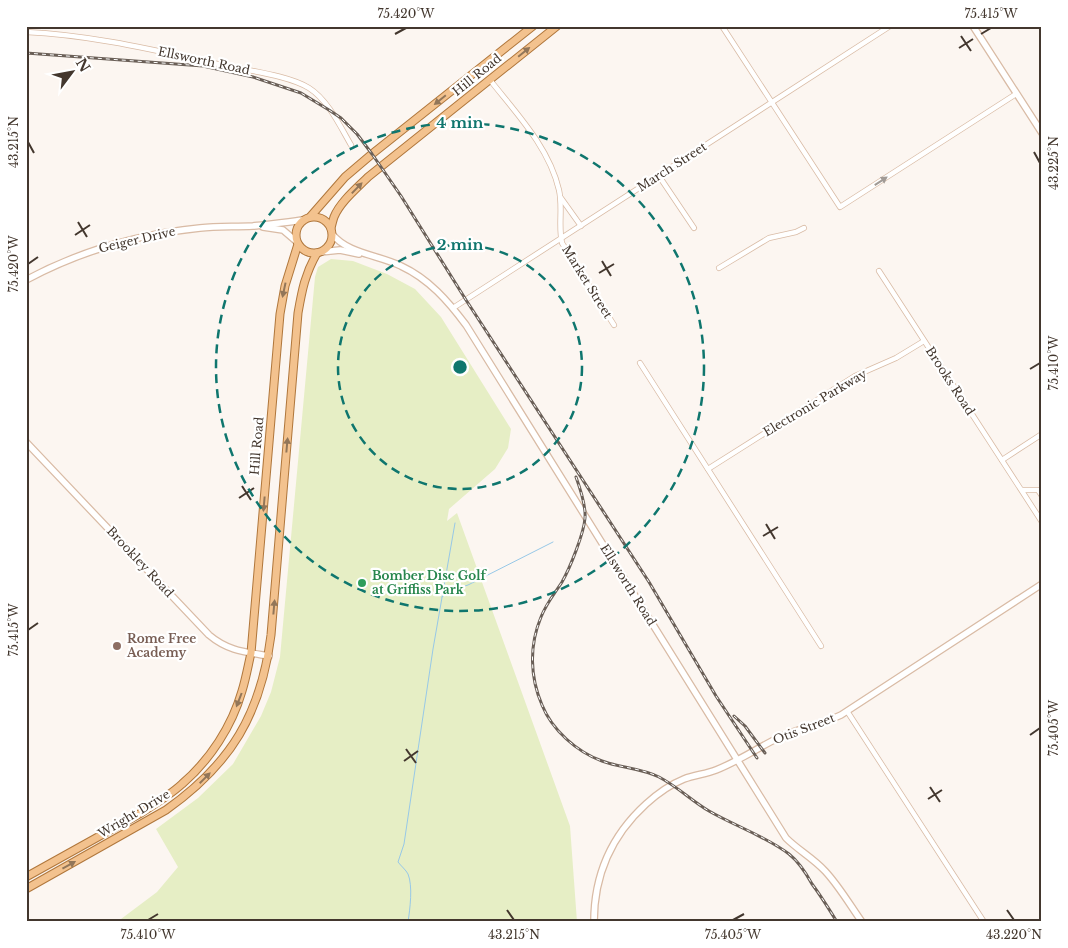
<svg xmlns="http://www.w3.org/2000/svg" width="1068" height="948" font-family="'Libre Baskerville',serif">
<rect width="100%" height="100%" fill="#fcf6f1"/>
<!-- green -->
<polygon fill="#e6eec5" points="331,259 353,261 387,274 415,289 441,317 511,429 508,448 495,469 449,509 447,521 457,513 570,826 577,922 117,922 157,892 178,867 156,829 198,798 233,764 261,716 271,692 280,657 315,277 318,267"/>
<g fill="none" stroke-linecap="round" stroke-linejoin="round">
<!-- stream -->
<g stroke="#97c8e7" stroke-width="1">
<polyline points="442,597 450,591 468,585 553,542"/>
<path d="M408,922C410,909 413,886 408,874C406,870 401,866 398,862L404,844L433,649L455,523"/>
</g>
<!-- minor casing -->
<g stroke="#d9bba5" stroke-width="6">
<g id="minor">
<polyline points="722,26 840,207 1016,94"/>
<path d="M26,32C94,35 162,52 228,66C251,71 290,76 309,88C328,100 340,126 351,145"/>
<path d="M490,80C516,113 549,147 559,190C563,208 558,226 562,243L614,325"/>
<polyline points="659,176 694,228"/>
<polyline points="561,198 581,226"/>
<polyline points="719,268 769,238 796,232 804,228"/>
<polyline points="879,271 1042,522"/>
<polyline points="453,308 890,26"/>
<polyline points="640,363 821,646"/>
<polyline points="1002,460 1042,434"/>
<polyline points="708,469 855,376 896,358 924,341"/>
<polyline points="1022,490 1038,490 1042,496"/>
<polyline points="847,711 984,922"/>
</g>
</g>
<!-- tertiary casing -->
<g stroke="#d9bba5" stroke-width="8">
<g id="tertiary">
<polyline points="973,26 1042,133"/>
<polyline points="263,227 283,230 297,242"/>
<path d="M332,234C348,254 379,255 401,266C429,279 448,301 466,325L786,838C798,850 813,858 825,871C839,886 850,905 862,922"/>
<polyline points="321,252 340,250 359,254"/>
<path d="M26,280C80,251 139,234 200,228C217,226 235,227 253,226C269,224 286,223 302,220"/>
<path d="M26,442L209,635C228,651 245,652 269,656"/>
<path d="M594,922C594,875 612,835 646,804C657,794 669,785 684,779C694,775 706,774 716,770C739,761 759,747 780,737C800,728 822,724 841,715L1042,584"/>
</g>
</g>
<!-- primary casing -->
<g stroke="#b0773c" stroke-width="9">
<g id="primary">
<circle cx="314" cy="235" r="18"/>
<polyline points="310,217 345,177 372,154 533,26"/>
<path d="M331,228C332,224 333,220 334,217C340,202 357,188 368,177L557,26"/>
<path d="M26,877L141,813C155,804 170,795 182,784C210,760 232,726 242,691C246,678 248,666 251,653L280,314L285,286L298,244"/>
<path d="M26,889L166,810C231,764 261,714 271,635L298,313C302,290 305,274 317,253"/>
</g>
</g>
<!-- minor -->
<use href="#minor" stroke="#fff" stroke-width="4.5"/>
<!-- tertiary -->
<use href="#tertiary" stroke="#fff" stroke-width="5.5"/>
<!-- primary -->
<use href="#primary" stroke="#f3c28e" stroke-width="7"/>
<!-- rail casing -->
<g stroke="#6a5f57" stroke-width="3">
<g id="rail">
<polyline points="26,53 203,66 253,77 301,93 329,110 341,118 357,134 372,154 401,196 466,300 649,582 716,696 757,758"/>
<path d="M576,477C580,488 586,506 585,518C584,533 570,568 562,582C555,593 546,604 541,617C529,646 530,677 542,705C552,730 577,752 602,761C621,768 641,768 659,777C678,787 692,801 709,811C735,826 765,836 789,854C799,862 806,873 812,884C821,896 829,909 837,922"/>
<polyline points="734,716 745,726 765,753"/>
</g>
</g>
<!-- rail -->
<use href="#rail" stroke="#fff" stroke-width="1" stroke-dasharray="4" stroke-linecap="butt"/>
</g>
<!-- one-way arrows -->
<defs><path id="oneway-solid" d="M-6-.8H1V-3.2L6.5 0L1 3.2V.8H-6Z" transform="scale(1.25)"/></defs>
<g fill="#927659">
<use href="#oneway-solid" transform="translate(524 52) rotate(-39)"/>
<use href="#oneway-solid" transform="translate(440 100) rotate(141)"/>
<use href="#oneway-solid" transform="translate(357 188) rotate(-46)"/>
<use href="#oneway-solid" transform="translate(284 290) rotate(102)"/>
<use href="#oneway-solid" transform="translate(287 445) rotate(-85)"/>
<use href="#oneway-solid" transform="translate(264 504) rotate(95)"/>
<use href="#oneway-solid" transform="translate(274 607) rotate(-85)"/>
<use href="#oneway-solid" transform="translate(239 700) rotate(111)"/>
<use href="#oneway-solid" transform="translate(205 778) rotate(-45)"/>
<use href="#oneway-solid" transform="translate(69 865) rotate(-29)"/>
</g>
<use fill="#a19b96" href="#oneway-solid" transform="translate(881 181) rotate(-33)"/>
<!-- ticks -->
<path fill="none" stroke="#43372e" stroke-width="2" d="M395,34L406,28M981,34L991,28M961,36L971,51M959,48L973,39M28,142L34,153M1034,152L1040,163M78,222L87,237M75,235L90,225M602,261L611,276M28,264L38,257M599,273L614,264M1030,369L1040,363M242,486L251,500M239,498L254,488M766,524L775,539M763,536L778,527M28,630L38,623M1030,735L1040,728M406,749L416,763M404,761L418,751M930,787L940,802M928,799L942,790M507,910L514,920M1007,910L1014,920M148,920L158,914M733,920L744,914"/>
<!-- distance rings -->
<g fill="none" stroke="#0f766e" stroke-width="2.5" stroke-dasharray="9 6">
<circle cx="460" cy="367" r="122"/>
<circle cx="460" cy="367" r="244"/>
</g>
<!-- markers -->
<circle fill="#2e9e5b" stroke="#fff" stroke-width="2" cx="362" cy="583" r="5"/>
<circle fill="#8d6e63" stroke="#fff" stroke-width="2" cx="117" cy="646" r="5"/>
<g text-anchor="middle" stroke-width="4.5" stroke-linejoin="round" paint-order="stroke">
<!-- street labels -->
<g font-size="12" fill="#43372e" stroke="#fff">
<text transform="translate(204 61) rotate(12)" y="4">Ellsworth Road</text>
<text transform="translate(477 75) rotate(-39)" y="4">Hill Road</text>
<text transform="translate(672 167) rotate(-33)" y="4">March Street</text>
<text transform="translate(137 240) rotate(-13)" y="4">Geiger Drive</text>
<text transform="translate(587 282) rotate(58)" y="4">Market Street</text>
<text transform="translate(950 381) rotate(57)" y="4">Brooks Road</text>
<text transform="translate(815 403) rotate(-31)" y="4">Electronic Parkway</text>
<text transform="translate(257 446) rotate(-85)" y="4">Hill Road</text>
<text transform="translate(140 562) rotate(47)" y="4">Brookley Road</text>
<text transform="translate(628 585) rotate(58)" y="4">Ellsworth Road</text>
<text transform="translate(804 729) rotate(-21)" y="4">Otis Street</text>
<text transform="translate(134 814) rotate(-31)" y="4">Wright Drive</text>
</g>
<!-- leisure labels -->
<g font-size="12" font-weight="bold" fill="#27864d" stroke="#fff" text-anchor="start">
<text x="372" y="580">Bomber Disc Golf<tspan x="372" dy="14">at Griffiss Park</tspan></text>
</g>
<!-- education labels -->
<g font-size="12" font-weight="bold" fill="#785e54" stroke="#fff" text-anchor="start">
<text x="127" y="643">Rome Free<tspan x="127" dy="14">Academy</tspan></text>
</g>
</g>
<circle cx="460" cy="367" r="8" fill="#0f766e" stroke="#fff" stroke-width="2.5"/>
<g font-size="15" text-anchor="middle" font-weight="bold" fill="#0f766e" stroke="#fff" stroke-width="4.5" stroke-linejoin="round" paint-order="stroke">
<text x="460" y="128">4 min</text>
<text x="460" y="250">2 min</text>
</g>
<!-- border -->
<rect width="1068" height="948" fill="none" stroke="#ffffff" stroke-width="55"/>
<!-- north arrow -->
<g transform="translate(72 72) rotate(58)" stroke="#ffffff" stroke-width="4" paint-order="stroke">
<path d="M0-4L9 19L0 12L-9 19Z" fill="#43372e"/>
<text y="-8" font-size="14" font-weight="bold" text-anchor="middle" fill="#43372e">N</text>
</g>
<rect x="28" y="28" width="1012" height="892" fill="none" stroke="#43372e" stroke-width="2"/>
<g font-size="12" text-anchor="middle" fill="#43372e">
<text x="406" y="18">75.420°W</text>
<text x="991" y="18">75.415°W</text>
<text transform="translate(14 142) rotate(-90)" y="4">43.215°N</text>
<text transform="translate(1054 163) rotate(-90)" y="4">43.225°N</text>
<text transform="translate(14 264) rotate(-90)" y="4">75.420°W</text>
<text transform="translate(1054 363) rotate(-90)" y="4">75.410°W</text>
<text transform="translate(14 630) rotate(-90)" y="4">75.415°W</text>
<text transform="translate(1054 728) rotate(-90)" y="4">75.405°W</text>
<text x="148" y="939">75.410°W</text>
<text x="514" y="939">43.215°N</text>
<text x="733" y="939">75.405°W</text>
<text x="1014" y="939">43.220°N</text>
</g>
</svg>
